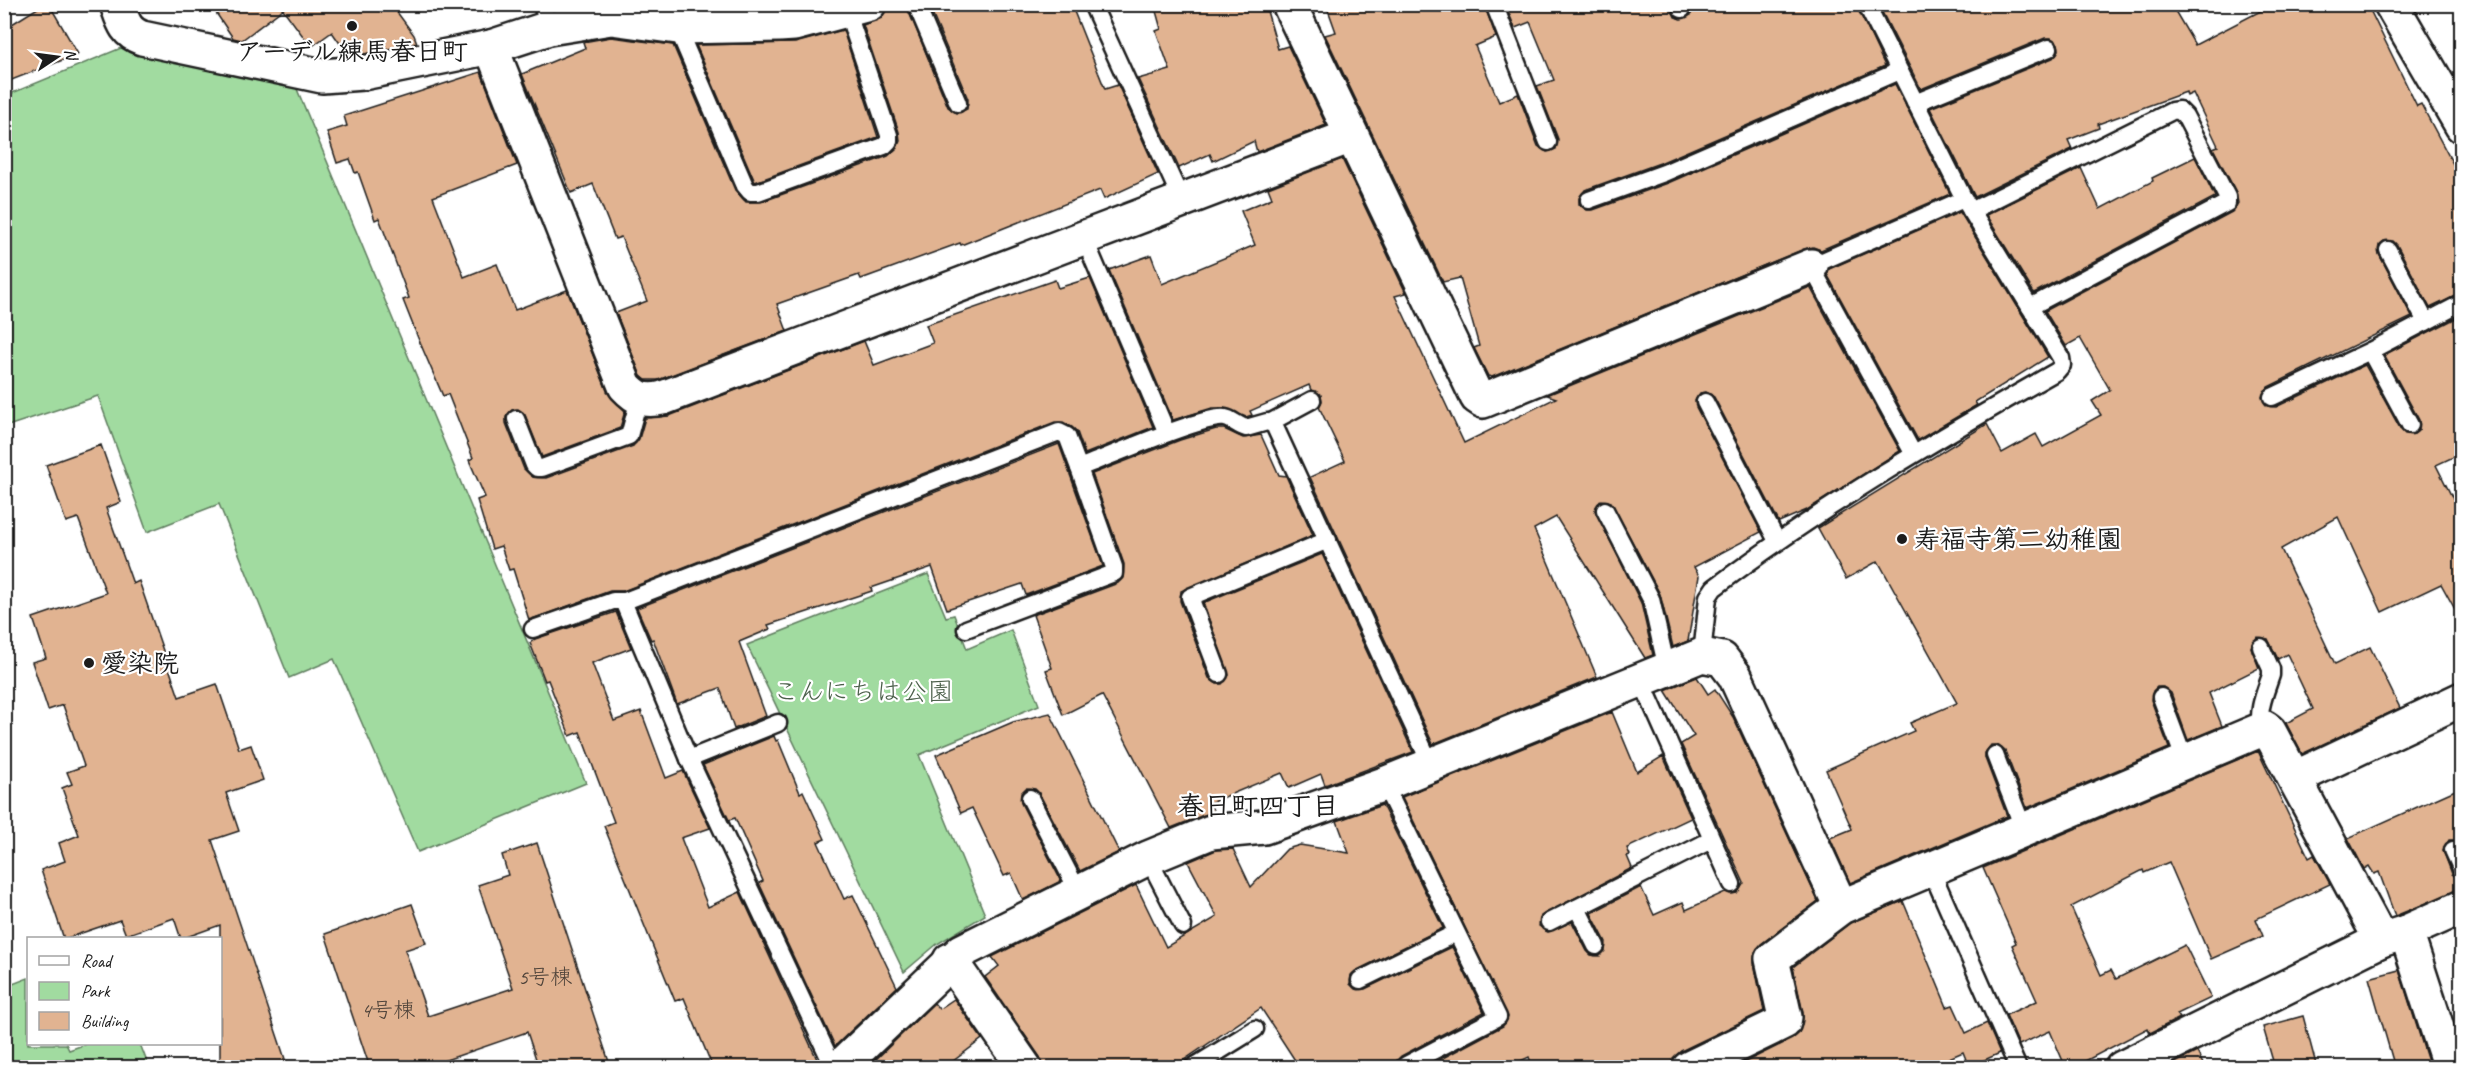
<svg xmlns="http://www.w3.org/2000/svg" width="2466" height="1072" font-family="Caveat,'Klee One',sans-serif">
<rect width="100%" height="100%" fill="#fff"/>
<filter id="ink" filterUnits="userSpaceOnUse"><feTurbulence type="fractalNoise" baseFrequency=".0167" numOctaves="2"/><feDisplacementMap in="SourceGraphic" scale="12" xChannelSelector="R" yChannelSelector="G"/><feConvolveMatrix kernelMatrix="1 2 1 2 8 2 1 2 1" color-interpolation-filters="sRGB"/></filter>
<g filter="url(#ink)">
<!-- green -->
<g fill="#a1dba0" stroke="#5e7c5e" stroke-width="1.5">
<polygon points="121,48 294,82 586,783 418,852 334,659 289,678 219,504 147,532 98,396 5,427 5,96"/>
<polygon points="928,574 946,617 954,615 967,649 1011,630 1039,705 919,755 985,915 937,944 904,972 747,645"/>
<polygon points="28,978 28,1044 66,1044 69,1050 86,1044 140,1044 149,1067 5,1067 5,987"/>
</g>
<!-- building -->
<g fill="#e1b391" stroke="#1c1c1c" stroke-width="1.5">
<polygon points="44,4 49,4 78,54 4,83 4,29"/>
<polygon points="210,4 391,4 414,35 417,43 364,54 346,52 332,32 311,47 283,9 242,40 233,38"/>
<polygon points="651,4 762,4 762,7 678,8"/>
<polygon points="887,4 906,4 948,107 957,113 967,109 968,99 928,4 1071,4 1105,89 1118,85 1158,174 1104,199 1100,190 961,245 960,243 861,279 859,275 777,304 787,331 658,380 646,380 641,376 616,313 647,301 621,237 615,239 593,184 571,193 522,74 585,48 583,42 611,37 673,45 735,190 746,202 761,202 888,156 897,148 900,141 899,132 863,25 882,18"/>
<polygon points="1154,4 1265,4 1278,49 1288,46 1326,125 1257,152 1254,141 1213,161 1210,154 1179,168 1138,79 1170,70 1156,31 1161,29"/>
<polygon points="1326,4 1484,4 1496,37 1475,46 1499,102 1518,94 1538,146 1547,152 1556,149 1558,139 1537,86 1554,80 1530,22 1515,28 1505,4 1670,4 1675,17 1681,19 1691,15 1692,4 1856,4 1885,66 1660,163 1585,190 1579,198 1579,204 1587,210 1593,210 1668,183 1895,84 1950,194 1821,250 1813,247 1804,249 1492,377 1488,376 1474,348 1479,346 1460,278 1443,282 1325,35 1336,32"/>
<polygon points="1878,4 2171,4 2195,45 2274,4 2367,4 2417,106 2421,104 2462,181 2462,293 2430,308 2397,245 2393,241 2384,241 2379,245 2379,254 2412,317 2268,387 2262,397 2267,406 2276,407 2365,365 2401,430 2405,434 2414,434 2419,430 2419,420 2384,355 2462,315 2462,453 2436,465 2462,517 2462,622 2441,584 2382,612 2338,517 2281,549 2335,664 2370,647 2400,708 2302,754 2286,723 2313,709 2287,654 2278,659 2268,639 2257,637 2251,647 2259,668 2209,693 2222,726 2188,740 2171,693 2163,687 2157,687 2153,691 2151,700 2169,748 2027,808 2005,751 1997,745 1991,745 1985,753 1985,758 2007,816 1850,883 1830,838 1852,829 1826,770 1914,731 1910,723 1957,703 1878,561 1846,579 1818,528 1987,424 2002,453 2036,434 2043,447 2101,415 2092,401 2110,390 2080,338 2066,346 2045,311 2232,212 2238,203 2236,192 2213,148 2218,146 2193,93 2187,96 2186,92 2098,124 2099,128 2068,140 2072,149 1975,197 1930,108 2053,58 2059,50 2058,44 2051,38 2045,38 1921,89"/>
<polygon points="843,30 878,137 755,182 696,45 795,43"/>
<polygon points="481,72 517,165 433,197 464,277 497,264 515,310 567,290 608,393 625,411 620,428 542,457 525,415 518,409 512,410 506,417 506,423 524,469 533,477 546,478 633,446 639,439 645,418 669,416 864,341 874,365 933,343 926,325 1055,280 1058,288 1090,278 1153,427 1085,454 1077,432 1072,427 1063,422 1055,422 623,591 610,591 529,620 513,569 509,570 501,546 492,549 477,500 485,497 469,460 473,458 448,394 443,396 418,338 403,300 409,298 379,218 375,220 358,172 355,173 350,159 337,163 327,132 347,126 344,116"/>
<polygon points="2195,157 2215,197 2034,293 1986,215 2081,168 2100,209 2153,181 2152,178"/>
<polygon points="1342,159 1406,293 1395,296 1464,443 1556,398 1547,395 1810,287 1900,451 1807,510 1779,522 1714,397 1706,392 1700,393 1695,401 1696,407 1761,532 1694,567 1699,576 1688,641 1673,647 1660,594 1611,502 1601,500 1595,510 1641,603 1653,655 1645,658 1556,517 1534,529 1597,677 1433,744 1310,477 1345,461 1319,407 1322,401 1321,395 1311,390 1309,385 1250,411 1252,415 1246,417 1224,408 1212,408 1173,420 1109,270 1151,255 1162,284 1255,245 1241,211 1272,198 1268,188"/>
<polygon points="1960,212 2048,357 1975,402 1977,405 1918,440 1827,274 1829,269"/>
<polygon points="1216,429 1224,429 1243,438 1261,435 1279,475 1286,476 1313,535 1181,591 1180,601 1209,678 1217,684 1222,684 1229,675 1203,603 1322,554 1413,752 1325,785 1321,774 1289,788 1282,773 1210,803 1214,813 1204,815 1171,828 1102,695 1063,715 1046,670 1052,668 1033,615 1118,583 1123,578 1124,564 1092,474 1180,440"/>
<polygon points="1059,444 1103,566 1026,595 1022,584 947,609 932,567 871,588 872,591 768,625 770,629 739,642 766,716 734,729 720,688 677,704 653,639 651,640 637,608"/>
<polygon points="101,445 121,502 106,508 133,584 139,581 179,697 217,684 239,749 251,745 263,780 226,793 239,831 212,840 288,1068 220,1068 220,925 181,939 174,918 126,935 120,920 64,939 41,870 65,861 59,843 79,835 62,788 72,784 67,772 84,766 63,705 48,710 32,662 46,658 33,618 106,593 78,518 66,522 46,465"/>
<polygon points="616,612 631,648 592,663 614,721 641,711 666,778 683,771 710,828 681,838 708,907 740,892 821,1068 713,1068 684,998 675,1001 604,826 614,822 580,732 570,736 548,680 545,681 530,643 535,639"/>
<polygon points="1697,677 1708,694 1715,689 1733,717 1818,901 1761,944 1755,952 1754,963 1764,1011 1681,1051 1673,1058 1670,1068 1533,1068 1529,1057 1506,1068 1424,1068 1503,1026 1508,1017 1402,797 1612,712 1637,772 1663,756 1691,818 1627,848 1630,855 1627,856 1632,868 1541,916 1539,926 1548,932 1572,922 1587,951 1591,955 1600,956 1605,951 1606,942 1591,913 1641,887 1654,915 1683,902 1686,910 1725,892 1730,894 1737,893 1744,883 1681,744 1694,736 1665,690"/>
<polygon points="1050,713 1119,852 1080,871 1039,793 1035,789 1026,788 1021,793 1021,803 1061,881 1023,900 1011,873 1004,876 972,808 961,813 936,755 1013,722"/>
<polygon points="774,736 776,741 778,740 800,793 803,791 825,839 818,842 844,899 853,895 897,987 835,1046 759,883 763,881 735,818 729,820 703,765"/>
<polygon points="2258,751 2309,858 2314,855 2330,884 2256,919 2263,936 2211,959 2169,862 2144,873 2143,870 2071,907 2101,975 2111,970 2116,979 2185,945 2211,998 2177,1014 2180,1018 2150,1033 2148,1028 2072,1068 2066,1068 2050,1031 2019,1045 2006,1015 2037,1001 2012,945 2016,943 1983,868"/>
<polygon points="2462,787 2462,844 2455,840 2449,840 2443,850 2452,874 2461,880 2461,889 2395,916 2379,872 2374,874 2369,866 2364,869 2348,838"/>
<polygon points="1382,805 1443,928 1355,971 1351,975 1350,984 1355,989 1365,989 1452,947 1484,1012 1401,1056 1397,1060 1396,1068 1300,1068 1261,1008 1172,1068 1044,1068 1040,1057 985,977 999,966 992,957 1136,885 1166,947 1217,917 1188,862 1216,850 1233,849 1251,887 1287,849 1300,845 1349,853 1337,821"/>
<polygon points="537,843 611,1068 539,1068 527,1032 443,1061 445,1068 370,1068 325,934 412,904 426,943 405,950 428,1016 513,988 478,885 508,875 502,855"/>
<polygon points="1903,901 1947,1007 1953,1005 1966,1033 1987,1023 2000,1053 1969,1067 1963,1052 1926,1068 1733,1068 1792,1039 1799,1033 1803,1013 1793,967 1850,923"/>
<polygon points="2399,970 2430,1068 2395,1068 2369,978"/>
<polygon points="954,999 982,1039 944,1068 867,1068 934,1003 939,1009"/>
<polygon points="2303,1016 2317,1068 2275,1068 2263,1027"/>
<polygon points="2197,1052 2205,1068 2168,1068 2167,1067"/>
</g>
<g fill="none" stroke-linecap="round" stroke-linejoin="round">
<!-- lane casing -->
<g stroke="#1c1c1c" stroke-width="21">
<g id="lane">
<polyline points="542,4 549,28"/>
<polyline points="772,4 779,25"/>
<polyline points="916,4 958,103"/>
<polyline points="1092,4 1182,201"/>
<polyline points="1494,4 1548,142"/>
<polyline points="1680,4 1682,9"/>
<polyline points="677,27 745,186 750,192 758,192 884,146 889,141 889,135 847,11"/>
<polyline points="1915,103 2049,48"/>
<polyline points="1589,200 1664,173 1899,71"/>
<polyline points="1971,211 2172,111 2179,110 2185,116 2227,197 2227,203 2030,307"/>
<polyline points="1084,238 1167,433"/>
<polyline points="2388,250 2426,322"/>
<polyline points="2370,351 2410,425"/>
<polyline points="2272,397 2370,351 2462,303"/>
<polyline points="1705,402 1777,541"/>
<polyline points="516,419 534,465 537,468 542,468 629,436 639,399"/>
<polyline points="1271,422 1312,400"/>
<polyline points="1913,453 1811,266 1964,199"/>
<polyline points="1605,510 1651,599 1667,669"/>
<polyline points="625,601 625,606 689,759 834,1068"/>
<path d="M533,629L613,601H625L1059,432L1067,436L1079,468C1103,459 1206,414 1225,418C1232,419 1238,426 1246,428L1267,422L1274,425L1431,765"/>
<polyline points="966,629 1114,573 1114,567 1079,468"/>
<path d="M1702,655L1708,597L1714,588C1823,506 1939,438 2057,371L2062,365L2061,358L1964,199L1866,4"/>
<polyline points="1219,674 1190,597 1328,540"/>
<polyline points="1641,680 1732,884"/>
<polyline points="2161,697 2185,761"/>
<path d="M2261,729C2257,710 2265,693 2271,675V669L2261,647"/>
<polyline points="1995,755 2024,830"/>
<polyline points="689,759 778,723"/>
<polyline points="1384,784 1498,1017 1406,1065"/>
<polyline points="1030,798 1079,893"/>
<polyline points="2453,850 2462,870"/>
<polyline points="1148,858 1183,926"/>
<polyline points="1931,870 2018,1068"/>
<polyline points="1577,908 1596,946"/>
<polyline points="1549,922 1711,840"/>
<polyline points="1360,980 1456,933"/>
<polyline points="1192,1068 1255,1029"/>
</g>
</g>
<!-- street casing -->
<g stroke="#1c1c1c" stroke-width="38">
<g id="street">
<path d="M117,4C123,21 125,32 142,38L322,76L363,73L491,47L549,28L611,18L677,27L779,25L794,24L869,4"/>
<polyline points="1289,4 1477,397 1483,401 1811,266"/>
<polyline points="2391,4 2462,126"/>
<path d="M491,47L625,386C637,399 645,402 663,398L1351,136"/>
<polyline points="2295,778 2462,699"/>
<polyline points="2406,932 2450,1068"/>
<polyline points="950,960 1025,1068"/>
<polyline points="839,1068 962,951 1148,858 1211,832 1264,827 1384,784 1702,655 1722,659 1735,676 1841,907"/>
<polyline points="1689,1068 1784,1022 1785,1017 1772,959 1841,907 2265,728 2269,731 2381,940"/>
<polyline points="2122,1068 2381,940 2406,932 2462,907"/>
</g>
</g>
<!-- secondary casing -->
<g stroke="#1c1c1c" stroke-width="38">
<polyline id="secondary" points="2455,113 2462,110"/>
</g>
<!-- lane -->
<use href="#lane" stroke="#fff" stroke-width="16"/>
<!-- street -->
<use href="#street" stroke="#fff" stroke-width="33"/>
<!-- secondary -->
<use href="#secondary" stroke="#fff" stroke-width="33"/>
</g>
</g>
<!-- markers -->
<g fill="#1c1c1c" stroke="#fff" stroke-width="2">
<circle cx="352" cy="26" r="6"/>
<circle cx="1902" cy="539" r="6"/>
<circle cx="89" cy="663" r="6"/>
</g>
<g text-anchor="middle" stroke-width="4.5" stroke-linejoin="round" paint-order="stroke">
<!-- number labels -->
<g font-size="22" fill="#4d4239">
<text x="545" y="984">5号棟</text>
<text x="388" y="1017">4号棟</text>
</g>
<!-- poi labels -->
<g font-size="26" font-weight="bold" fill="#1c1c1c" stroke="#fff" text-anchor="start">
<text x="352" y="60" text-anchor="middle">アーデル練馬春日町</text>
<text x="1914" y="548">寿福寺第二幼稚園</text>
<text x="101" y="672">愛染院</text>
</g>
<!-- park labels -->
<g font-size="26" fill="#4b5f4a" stroke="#fff">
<text x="863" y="700">こんにちは公園</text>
</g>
<!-- neighbourhood labels -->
<g font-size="27" font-weight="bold" fill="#1c1c1c" stroke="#fff">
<text x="1258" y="815">春日町四丁目</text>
</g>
</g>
<!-- margin -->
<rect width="2466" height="1072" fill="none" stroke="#fff" stroke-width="24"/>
<rect x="12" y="12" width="2442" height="1048" fill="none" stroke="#1c1c1c" stroke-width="2" filter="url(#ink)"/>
<!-- legend -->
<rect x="27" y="937" width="195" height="108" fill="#ffffff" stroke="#a4a4a4" stroke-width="1.5"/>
<rect x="39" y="956" width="30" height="9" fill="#ffffff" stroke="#a4a4a4" stroke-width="1.5"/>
<text x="81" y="967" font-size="18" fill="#1c1c1c">Road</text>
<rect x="39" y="982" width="30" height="18" fill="#a1dba0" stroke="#a4a4a4" stroke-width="1.5"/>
<text x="81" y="997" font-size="18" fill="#1c1c1c">Park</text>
<rect x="39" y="1012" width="30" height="18" fill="#e1b391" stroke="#a4a4a4" stroke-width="1.5"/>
<text x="81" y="1027" font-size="18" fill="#1c1c1c">Building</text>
<!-- north arrow -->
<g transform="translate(57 57) rotate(77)" stroke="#ffffff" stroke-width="4.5" paint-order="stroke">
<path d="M0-4.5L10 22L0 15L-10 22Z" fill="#1c1c1c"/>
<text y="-9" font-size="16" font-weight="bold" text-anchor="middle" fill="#1c1c1c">N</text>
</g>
</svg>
